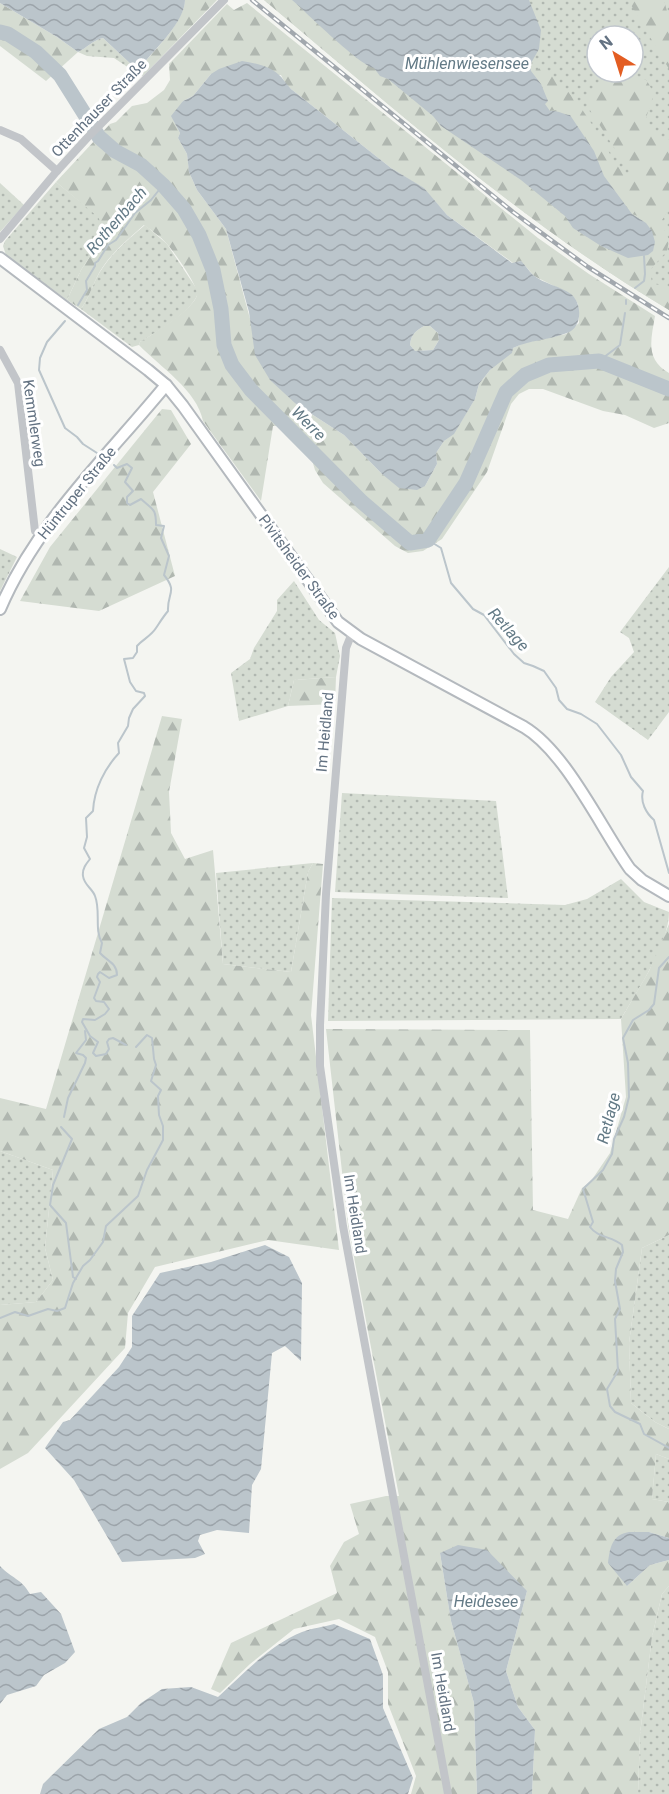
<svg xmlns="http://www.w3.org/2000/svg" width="669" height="1794" font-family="Roboto,sans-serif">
<defs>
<pattern id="grass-dots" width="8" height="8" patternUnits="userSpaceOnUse" patternTransform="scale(1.5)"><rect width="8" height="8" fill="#d5dcd2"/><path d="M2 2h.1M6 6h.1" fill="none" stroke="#b0b7b0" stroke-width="1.8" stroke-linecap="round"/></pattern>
<pattern id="forest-firs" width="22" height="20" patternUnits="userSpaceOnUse" patternTransform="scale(1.5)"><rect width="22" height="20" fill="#d5dcd2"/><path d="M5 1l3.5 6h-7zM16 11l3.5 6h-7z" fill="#b0b7b0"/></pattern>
<pattern id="water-waves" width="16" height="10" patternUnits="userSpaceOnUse" patternTransform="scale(1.5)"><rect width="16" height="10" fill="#bbc5cb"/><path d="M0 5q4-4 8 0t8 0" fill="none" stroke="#9ca4aa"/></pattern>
</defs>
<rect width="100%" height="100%" fill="#f4f5f1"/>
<!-- grass -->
<g fill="url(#grass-dots)" fill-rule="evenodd">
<path d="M264,0H669V310C523,223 395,109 264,0ZM597,36H633V72H597Z"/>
<path d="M103,38L133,66L135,72L114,58L87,56L78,52C87,48 93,40 103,38Z"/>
<polygon points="56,182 99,217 103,227 104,235 81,270 67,300 6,255 3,246 5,241"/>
<polygon points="0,183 24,205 0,232"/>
<path d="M145,225L167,244L198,291C197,309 155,333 140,342L139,345L132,347L81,309C88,299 91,290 96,279C107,257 127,240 145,225Z"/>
<polygon points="0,549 17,557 0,591"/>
<polygon points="669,567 669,712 648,740 595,702 611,677 634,652 629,638 620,632"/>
<polygon points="294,581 319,620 335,633 340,656 336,677 294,680 288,706 239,721 231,673 250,659 254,648 277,611 277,600"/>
<polygon points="342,793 496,801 508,898 335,892"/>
<polygon points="313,863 308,872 291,972 223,964 216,873"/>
<path d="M621,879L644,902L669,912C669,944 637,991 621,1019L328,1021L332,898L565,905L587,899Z"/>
<polygon points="0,1151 53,1170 45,1248 53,1280 36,1302 0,1305"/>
<polygon points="669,1235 669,1429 655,1422 631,1403 629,1343 642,1248"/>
<polygon points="656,1454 669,1459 669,1502 652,1499"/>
<polygon points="669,1586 669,1794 638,1794 640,1734 652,1637 662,1594"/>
</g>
<!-- forest -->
<g fill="url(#forest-firs)" fill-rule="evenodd">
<path d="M185,0H217L143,76L137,75L133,66L138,67L143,64C156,49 185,20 185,0Z"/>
<path d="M264,0H292L356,58L374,67L380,76L388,79L433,116L441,126L521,180L565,216L573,228L601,246L613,252L644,256L638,216L632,214L604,176L566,115L557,110L550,111L545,104L548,100L541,84L533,76L535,71L540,68C564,79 590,120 603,142C610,153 617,170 628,175L629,171L588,107L589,92L607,80L634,78L646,80C661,99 645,106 646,125L657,136L669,140V208L661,222L669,240L667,251L650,270L652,283L669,288V310C523,223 394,109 264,0Z"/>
<polygon points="628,0 664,0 669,19 669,69"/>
<polygon points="0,3 57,37 78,52 46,81 0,46"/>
<path d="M247,3L538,238L589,274L655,316C651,340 645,359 669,373V423L654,428L625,415L603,411L543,389H529L519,394L511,404L487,472L442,539L423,551L408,553L395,546L323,483L315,470L312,460L277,426H273L261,501L203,421C197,390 160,367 139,345L140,342C153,334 194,309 197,295C199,287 173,250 166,243C160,236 152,231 144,225C127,240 106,257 96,279C91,290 88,299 81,309L67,300L81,270L104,235L103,227L98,217L56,182L110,124L116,122L132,106L147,103L164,90L170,80L169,64L227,4L234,10ZM211,74L281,75L285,83L291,89L391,168L423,188L447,215L513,263L521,261L534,276L572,295L578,304L579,323L566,334L524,343L513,348L490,370L479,384L475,399L454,433L444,441L436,453L437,464L425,486L382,474L344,435L296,404L253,330L226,229L197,190L189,172L187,154L178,138L180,133L174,121L183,101L193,96Z"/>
<path d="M424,326H430L438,333L439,340L433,350L415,351L410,345C411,334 416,331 424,326Z"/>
<polygon points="162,409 171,410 191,444 153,492 175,576 99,611 20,601 50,547"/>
<polygon points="336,677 335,704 288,706 294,680"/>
<polygon points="162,716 182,719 169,792 171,833 185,859 213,850 223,964 291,972 308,872 313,863 323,864 311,1015 339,1250 268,1240 155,1267 128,1313 125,1348 28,1453 0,1469 0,1305 36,1302 53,1280 45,1248 53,1170 0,1151 0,1098 46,1109"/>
<polygon points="669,924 669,1235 642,1248 629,1343 631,1403 655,1422 669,1429 669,1459 656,1454 652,1499 669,1502 669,1538 649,1532 627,1586 650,1565 669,1560 669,1586 662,1594 652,1637 640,1734 638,1794 532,1794 535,1730 518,1707 506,1671 527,1591 440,1553 451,1621 474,1703 477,1794 411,1794 416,1776 388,1704 388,1672 375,1637 339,1619 294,1629 250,1664 220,1693 211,1689 231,1643 337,1593 330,1566 344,1542 359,1534 350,1504 386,1496 399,1496 348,1225 326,1029 530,1030 533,1210 568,1219 582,1188 591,1181 610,1153 626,1097 621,1019 649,971"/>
</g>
<!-- water -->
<g fill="url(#water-waves)" fill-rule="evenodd">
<path d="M0,0H185C185,21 157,47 143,64L138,67L133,66L103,38C93,40 87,48 78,52L57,37L0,3Z"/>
<path d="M292,0H529L541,30L539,49L530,65L531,71L541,84L548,101L545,104L550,111C558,110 563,115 570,115L594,151L604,176L632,214L646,223L652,231L655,242L653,251L648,255L628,258L601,246L573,228L565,216L521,180L441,126L433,116L388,79L380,76L374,68C359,65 307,13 292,0Z"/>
<path d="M242,61C254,63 269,66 278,74C283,78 286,84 291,89L391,168L424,188L447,215L512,263L521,261C525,265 529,271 533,275C544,284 560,286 571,294C583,304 582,328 567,333C549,340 530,340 513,348L512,353L490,370L479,384L475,399L454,434L444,441L436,453L437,464L425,486L417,490L399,488L382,474L344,435L296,404L270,380L255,355L249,312L226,229L197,190L189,172L187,154L178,138L180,133L171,116L183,101L193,96L211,74L219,69ZM424,326H430L438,333L439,340L433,350L415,351L410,345C411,334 416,331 424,326Z"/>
<polygon points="265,1245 289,1257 302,1283 301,1361 285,1346 272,1353 261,1469 252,1485 249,1533 217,1530 200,1535 198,1541 205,1554 195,1558 122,1562 74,1480 45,1448 63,1422 70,1420 119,1367 132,1347 132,1316 160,1273 211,1262"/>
<path d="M629,1532H649L669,1538V1560L650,1565L627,1586L608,1563C610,1547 612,1535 629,1532Z"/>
<polygon points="458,1545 487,1550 527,1591 506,1671 518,1707 535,1730 532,1794 477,1794 474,1703 451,1621 440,1553"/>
<path d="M0,1566C12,1579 21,1578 30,1594L41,1592L61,1614L75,1652L65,1663L44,1675L36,1686L7,1695L0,1704Z"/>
<path d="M334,1624L370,1639L383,1675V1708L413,1778L408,1794H40L43,1784L99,1729L127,1717L141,1703L162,1689L191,1687L218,1697C243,1674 270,1645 302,1632C312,1628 324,1627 334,1624Z"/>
</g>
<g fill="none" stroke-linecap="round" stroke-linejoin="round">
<!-- stream -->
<g stroke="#bbc5cb" stroke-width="2">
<polyline points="635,288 644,281 645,274 644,256"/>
<polyline points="626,304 626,300"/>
<polyline points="78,305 87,290 86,281 95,266 95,263 98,261 108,245 116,240 135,213 151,200 163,185"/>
<polyline points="65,321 47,342 40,358 39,370 65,428 77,437 83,444 97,453"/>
<polyline points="599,361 620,345 625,313"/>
<path d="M114,465L117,468L127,464L132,468L125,482L133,491L127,497V503L130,505L141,499C153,510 156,508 156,525L164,526L161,538L169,556L164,575C178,592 167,593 168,611C163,617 160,622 156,628C151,636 142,640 137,646V652L133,658L124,659L130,682L136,691L144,693L145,696L133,709L129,718L128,726L118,743L119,753C105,768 94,789 93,811L86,818L87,837L84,848L90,859C86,864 82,869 83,876C84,885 92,888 95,896C101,911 94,930 102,943L100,953C107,961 117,963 117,975L109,978L100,972L98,974L97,977L100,982L94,998L96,1001L104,1002L109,1009L105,1014L95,1020L83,1019L82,1022L90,1036L98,1042L93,1053L96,1056L106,1054L109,1049L107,1042L109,1039L113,1038L126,1045"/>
<path d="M428,540L441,548L451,583L473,609L484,615L514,654L524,663L533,666L544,671L556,688L559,700L567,709L581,714L597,724L621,755L631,777L643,791C640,802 646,813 654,820L669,873"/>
<path d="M669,957L659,968L654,1004L649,1010L633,1020L623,1038L628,1063L629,1097L624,1117L614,1139L612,1154L603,1170L583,1189L593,1222L590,1227C598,1238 612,1236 622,1245L623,1252L616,1269L615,1281L620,1309L615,1319L618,1371L607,1389L610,1406L615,1412L640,1424L644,1434L669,1448"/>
<polyline points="64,1117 68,1098 85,1063 86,1058 83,1055 76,1053 86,1040 85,1031"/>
<polyline points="61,1127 72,1139 53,1185 50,1205 66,1223 73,1277 76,1279"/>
<polyline points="0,1318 15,1312 28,1316 48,1309 57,1311 65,1308 73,1283 83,1266 90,1260 103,1242 106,1226 138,1196 147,1170 163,1140 163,1126 159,1115 158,1096 161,1090 151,1081 156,1065 154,1059 152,1038 147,1035 136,1047"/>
</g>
<!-- river -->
<polyline stroke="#bbc5cb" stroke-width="15" points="0,32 8,34 36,52 60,75 99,137 115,151 141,165 163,185 184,209 199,235 213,270 221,309 224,345 232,365 251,390 362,502 410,543 428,540 466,483 506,392 525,375 549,365 599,361 669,389"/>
<!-- secondary casing -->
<g stroke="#b4b9be" stroke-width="14">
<g id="secondary">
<path d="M0,258L148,370L166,385L183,406L338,622L361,639L524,727C566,752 601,828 630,869L642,880L669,896"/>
<path d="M0,609C37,522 107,457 166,385"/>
</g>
</g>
<!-- street -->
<g stroke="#c2c5c9" stroke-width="8">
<polyline points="0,130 21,139 57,171"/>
<polyline points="0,239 57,171 88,137 224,0"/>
<polyline points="0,350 18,383 35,531 42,534"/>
<polyline points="352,633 346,648 326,894 320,1025 320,1066 343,1226 448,1794"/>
</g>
<!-- secondary -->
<use href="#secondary" stroke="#fff" stroke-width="10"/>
<!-- rail casing -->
<g stroke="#a2a8ae" stroke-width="4.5">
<polyline id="rail" points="252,0 513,212 588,267 669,318"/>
</g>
<!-- rail -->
<use href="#rail" stroke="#fff" stroke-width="2" stroke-dasharray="7" stroke-linecap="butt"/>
</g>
<g text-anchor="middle" stroke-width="6" stroke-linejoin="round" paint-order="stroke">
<!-- street labels -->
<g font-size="15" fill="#637282" stroke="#fff">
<text transform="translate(99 108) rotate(-46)" y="5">Ottenhauser Straße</text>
<text transform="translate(34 423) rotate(82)" y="5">Kemmlerweg</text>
<text transform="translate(77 493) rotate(-51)" y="5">Hüntruper Straße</text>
<text transform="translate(299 567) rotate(54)" y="5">Pivitsheider Straße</text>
<text transform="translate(325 732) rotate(-85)" y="5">Im Heidland</text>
<text transform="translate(355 1214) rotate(81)" y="5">Im Heidland</text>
<text transform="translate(443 1692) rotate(80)" y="5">Im Heidland</text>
</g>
<!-- water labels -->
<g font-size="16" font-style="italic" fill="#637a86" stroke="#fff">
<text x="467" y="69">Mühlenwiesensee</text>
<text transform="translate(116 220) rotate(-49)" y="6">Rothenbach</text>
<text transform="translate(309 423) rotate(45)" y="6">Werre</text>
<text transform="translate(509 629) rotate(48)" y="6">Retlage</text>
<text transform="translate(608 1118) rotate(-76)" y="6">Retlage</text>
<text x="486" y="1607">Heidesee</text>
</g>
</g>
<!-- north arrow -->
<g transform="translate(615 54) rotate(322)"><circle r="28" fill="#ffffff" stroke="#c1c7cd" stroke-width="1.5"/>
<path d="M0-4.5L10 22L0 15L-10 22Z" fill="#e35d22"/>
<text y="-9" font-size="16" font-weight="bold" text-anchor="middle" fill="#637282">N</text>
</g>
</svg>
